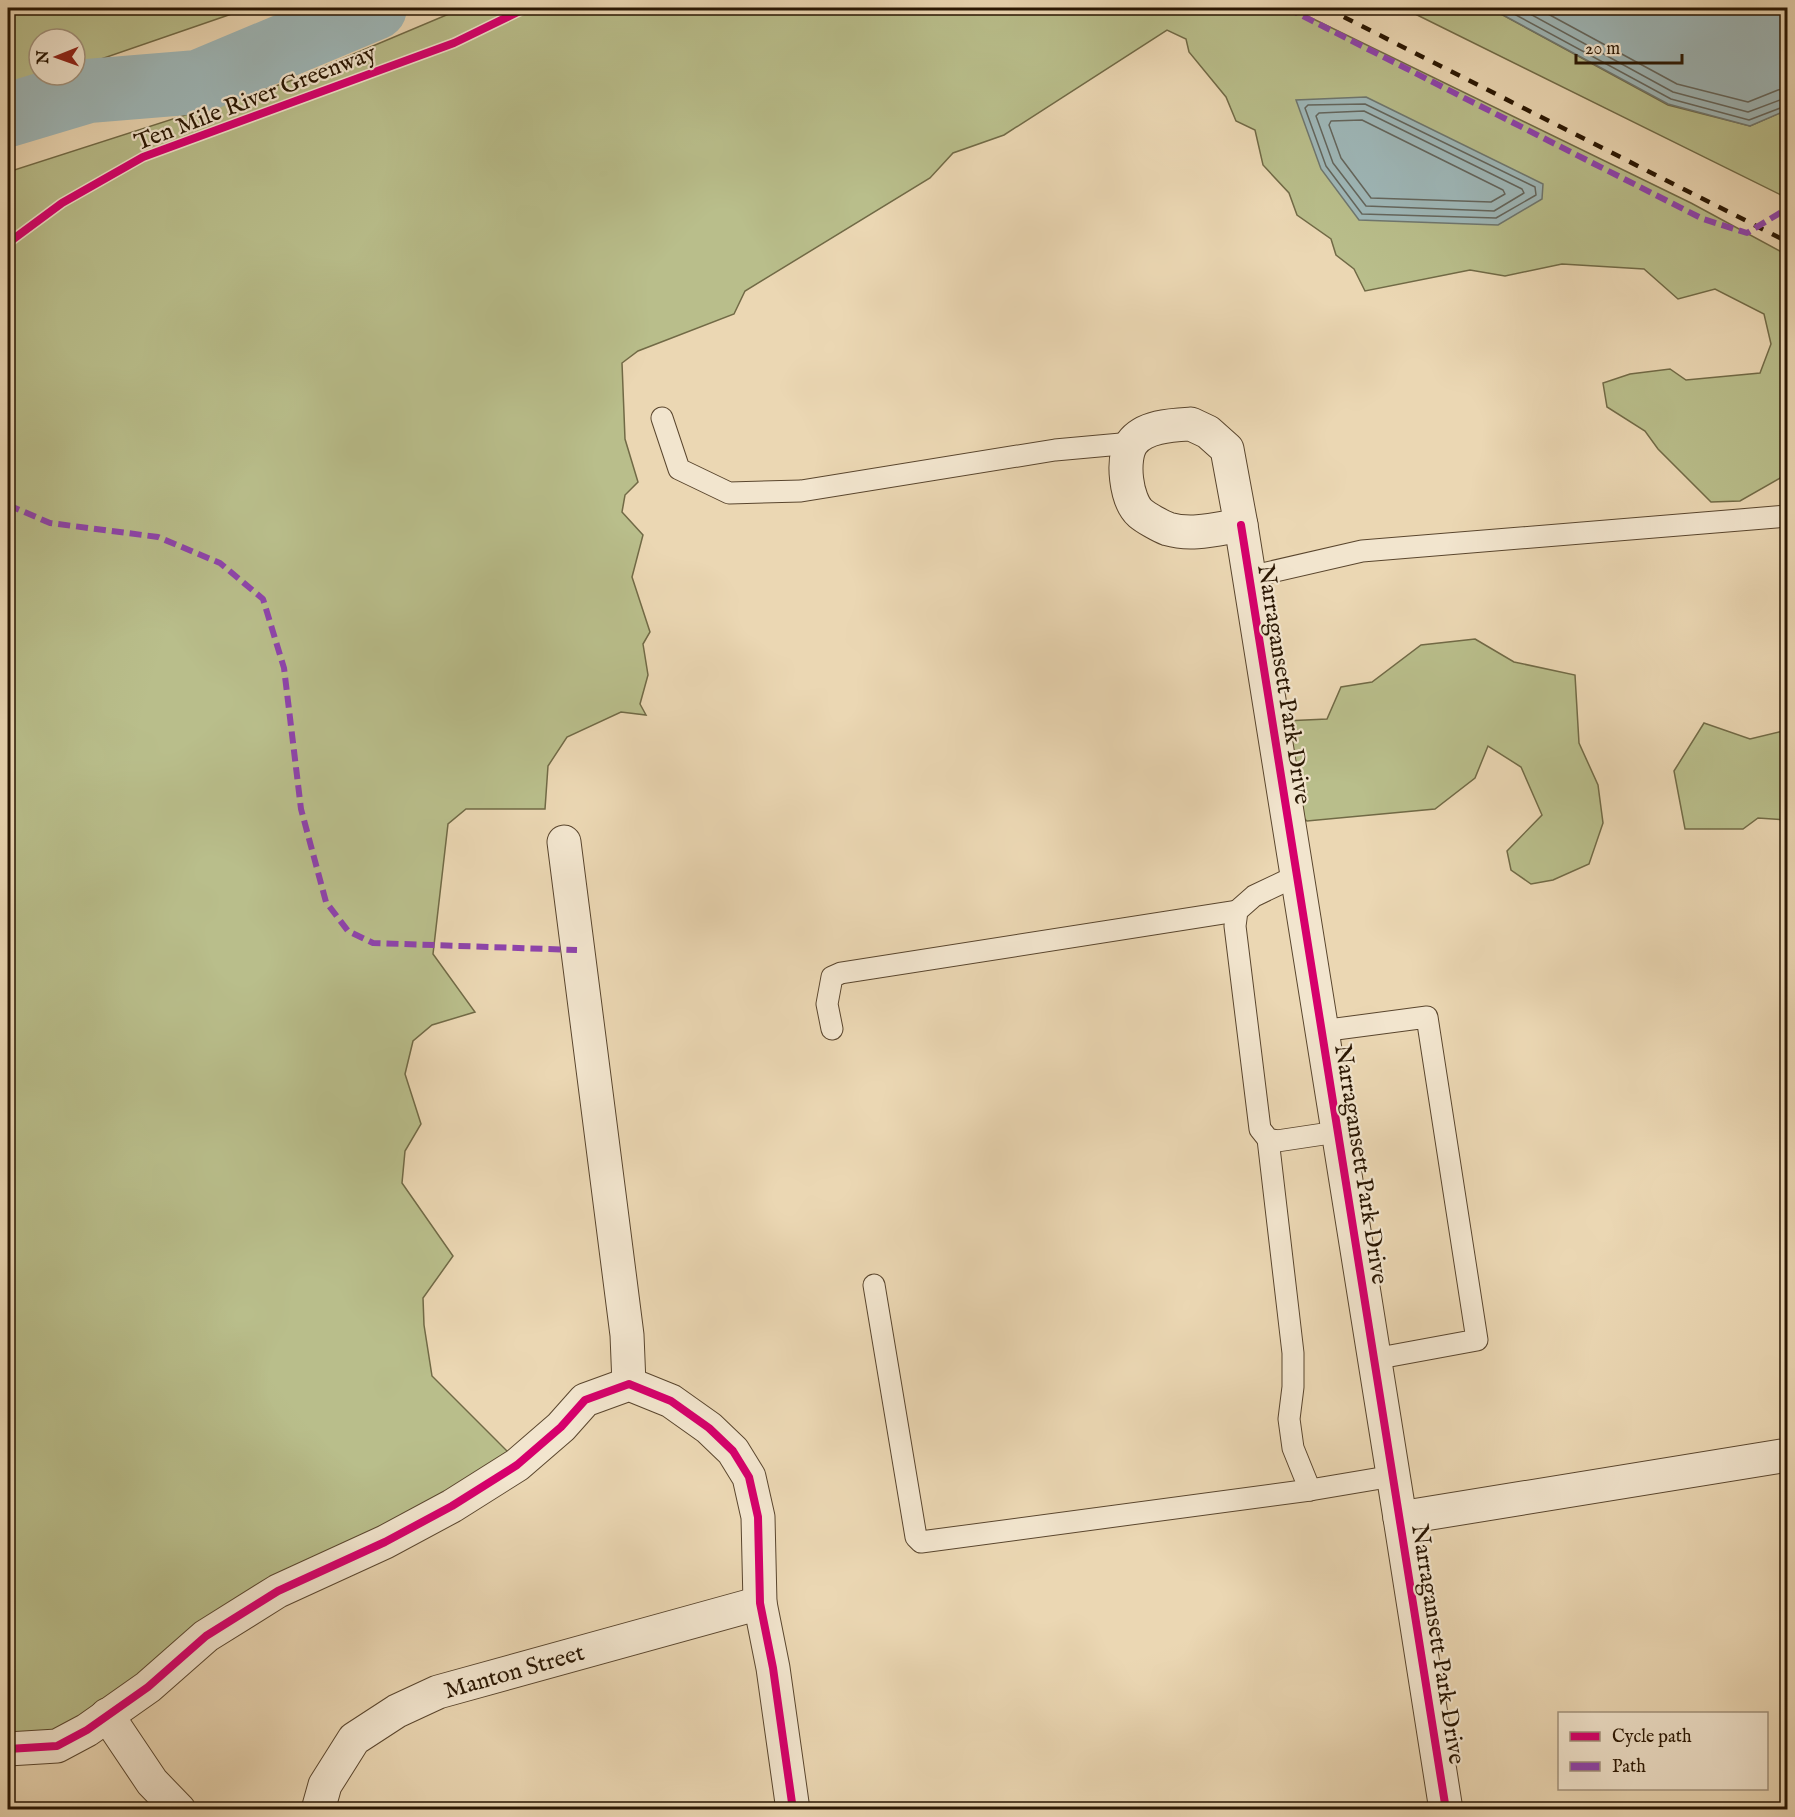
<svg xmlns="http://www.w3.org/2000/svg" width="1795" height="1817" font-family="'IM FELL English',serif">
<rect width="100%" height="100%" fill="#ebd7b3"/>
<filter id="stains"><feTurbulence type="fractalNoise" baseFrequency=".00333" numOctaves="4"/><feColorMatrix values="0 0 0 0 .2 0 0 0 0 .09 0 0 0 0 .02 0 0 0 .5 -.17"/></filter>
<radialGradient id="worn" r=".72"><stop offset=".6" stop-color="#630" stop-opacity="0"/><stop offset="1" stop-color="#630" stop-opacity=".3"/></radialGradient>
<!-- green -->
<g fill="#b9be8b" stroke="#716a46" stroke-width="1.5">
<polygon points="8,8 249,8 75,68 75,39 39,39 39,75 54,75 8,91"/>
<polygon points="463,8 1291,8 1691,203 1787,255 1787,474 1740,501 1711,502 1658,449 1645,431 1607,407 1603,383 1630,374 1670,369 1686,380 1760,373 1771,344 1764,314 1715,289 1678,299 1644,269 1562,264 1505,276 1470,270 1365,291 1354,269 1336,255 1331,239 1297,215 1289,193 1263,165 1255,130 1236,121 1226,97 1189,52 1186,39 1167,30 1004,135 953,153 930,178 745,291 734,314 638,351 622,363 625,439 638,482 625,495 622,512 643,535 632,577 650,632 643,644 648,675 640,704 646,715 621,712 567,737 548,766 545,809 466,809 448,824 433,954 475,1012 432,1025 413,1041 405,1074 421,1124 405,1151 402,1183 453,1256 423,1298 424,1325 432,1376 511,1455 277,1587 126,1710 8,1743 8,172 285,83"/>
<polygon points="1403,8 1490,8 1668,105 1750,126 1787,110 1787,198"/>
<polygon points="1475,639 1514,662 1575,675 1579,743 1598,785 1603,823 1589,864 1553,880 1531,884 1511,870 1507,851 1542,815 1521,767 1488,746 1475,778 1435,809 1307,821 1299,814 1284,721 1327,719 1341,687 1372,682 1421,645"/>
<polygon points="1704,723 1750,739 1787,730 1787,820 1758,818 1743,829 1685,829 1674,771"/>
</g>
<!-- water -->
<g fill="#9eb7b8" stroke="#6f776f" stroke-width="1.5">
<polygon points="1490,8 1787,8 1787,110 1750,126 1668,104"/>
<polygon points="1366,97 1543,184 1542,199 1498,225 1359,220 1321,169 1296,100"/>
</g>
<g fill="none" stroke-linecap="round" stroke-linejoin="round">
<!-- shore -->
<g stroke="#64665d" stroke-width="1.5">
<polyline points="1503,8 1671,99 1749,120 1788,105"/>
<polyline points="1519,8 1673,92 1748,112 1788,97"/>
<polyline points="1537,8 1677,84 1748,102 1778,90 1788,88"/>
<polygon points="1365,104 1535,187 1536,195 1496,218 1362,214 1326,166 1305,108 1308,105"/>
<polygon points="1364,111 1522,189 1524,193 1494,211 1366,206 1333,163 1316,116 1319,113"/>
<polygon points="1362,120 1503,190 1505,194 1491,202 1371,198 1341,158 1329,125 1331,121"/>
</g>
<!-- river -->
<polyline stroke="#9eb7b8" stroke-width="64" points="8,115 88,91 198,82 375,8"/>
<!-- service casing -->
<g stroke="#5a462e" stroke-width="23">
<g id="service">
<polyline points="662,418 679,469 729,493 801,491 1055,450 1132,443"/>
<polyline points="1249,577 1362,551 1788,516"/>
<polyline points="1296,876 1254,896 1237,911 1235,926 1260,1129 1268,1139 1277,1141 1337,1132"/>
<polyline points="832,1029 827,1004 832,977 841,973 1237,911"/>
<polyline points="1321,1031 1427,1017 1477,1340 1374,1359"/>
<polyline points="1268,1139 1293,1353 1293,1387 1289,1419 1293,1448 1310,1490"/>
<polyline points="874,1285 916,1537 921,1542 1310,1490 1393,1476"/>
</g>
</g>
<!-- minor casing -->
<g stroke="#5a462e" stroke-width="35">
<g id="minor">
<path d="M1191,424L1208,432L1227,449L1241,525C1216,529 1192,536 1168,529C1160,526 1146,518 1140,513C1126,500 1121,459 1132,443C1144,426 1173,425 1191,424Z"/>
<polyline points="1241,525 1400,1518"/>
<polyline points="564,842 627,1335 629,1384"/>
<polyline points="107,1715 152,1782 179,1810"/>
<polyline points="8,1749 57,1746 87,1730 148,1687 206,1636 278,1591 385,1542 452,1506 517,1465 561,1427 585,1400 629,1384 671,1401 709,1428 733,1451 749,1477 758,1517 760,1603 773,1668 793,1810"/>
<polyline points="318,1810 325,1785 354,1739 397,1711 438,1692 760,1603"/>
</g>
</g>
<!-- tertiary casing -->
<g stroke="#5a462e" stroke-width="35">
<polyline id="tertiary" points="1446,1810 1400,1518 1788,1455"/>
</g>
<!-- service -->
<use href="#service" stroke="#f2e5ce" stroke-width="21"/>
<!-- minor -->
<use href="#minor" stroke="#f2e5ce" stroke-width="33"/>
<!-- tertiary -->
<use href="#tertiary" stroke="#f2e5ce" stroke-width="33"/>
<!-- rail -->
<polyline stroke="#291602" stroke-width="4.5" stroke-dasharray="10 10" stroke-linecap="butt" points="1326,8 1788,242"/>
<!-- quiet -->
<g stroke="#8e44ad" stroke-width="6" stroke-dasharray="12 6" stroke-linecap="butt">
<polyline points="1287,8 1703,219 1747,233 1788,208"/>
<polyline points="8,505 50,523 158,537 220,563 263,599 284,668 301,809 326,902 348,931 373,943 577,950"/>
</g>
<!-- cycleway casing -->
<g stroke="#f2e5ce" stroke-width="11">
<g id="cycleway">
<polyline points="8,243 62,203 143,157 454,43 526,8"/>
<polyline points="1241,525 1446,1810"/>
<polyline points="8,1749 57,1746 87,1730 148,1687 206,1636 278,1591 385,1542 452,1506 517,1465 561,1427 585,1400 629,1384 671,1401 709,1428 733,1451 749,1477 758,1517 760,1603 773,1668 793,1810"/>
</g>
</g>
<!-- cycleway -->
<use href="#cycleway" stroke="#d6006c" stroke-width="8"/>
</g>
<g text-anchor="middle" stroke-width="4.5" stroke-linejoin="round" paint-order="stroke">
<!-- street labels -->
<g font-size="24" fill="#291602" stroke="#f2e5ce">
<text transform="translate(255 97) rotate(-21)" y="8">Ten Mile River Greenway</text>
<text transform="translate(1285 684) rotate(81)" y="8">Narragansett Park Drive</text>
<text transform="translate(1362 1164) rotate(81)" y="8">Narragansett Park Drive</text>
<text transform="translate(1439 1644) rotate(81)" y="8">Narragansett Park Drive</text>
<text transform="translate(514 1671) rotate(-16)" y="8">Manton Street</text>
</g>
</g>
<!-- margin -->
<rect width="1795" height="1817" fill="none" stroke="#ebd7b3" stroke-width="30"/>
<rect x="9" y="9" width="1777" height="1799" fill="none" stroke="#291602" stroke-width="3"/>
<rect x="15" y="15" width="1765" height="1787" fill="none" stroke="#291602" stroke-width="1.5"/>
<!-- legend -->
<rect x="1558" y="1712" width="210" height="78" fill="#f2e5ce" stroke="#a2927c" stroke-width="1.5"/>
<rect x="1570" y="1732" width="30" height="9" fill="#d6006c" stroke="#a2927c" stroke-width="1.5"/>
<text x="1612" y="1742" font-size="18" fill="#291602">Cycle path</text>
<rect x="1570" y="1762" width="30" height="9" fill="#8e44ad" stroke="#a2927c" stroke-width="1.5"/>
<text x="1612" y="1772" font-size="18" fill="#291602">Path</text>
<!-- north arrow -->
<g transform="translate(57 57) rotate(269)"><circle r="28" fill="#f2e5ce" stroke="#a2927c" stroke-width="1.5"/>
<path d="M0-4.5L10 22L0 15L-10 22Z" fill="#8f2418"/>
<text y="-9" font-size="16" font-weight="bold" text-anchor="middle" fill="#291602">N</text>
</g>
<!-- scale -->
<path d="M1576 54v9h106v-9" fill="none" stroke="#291602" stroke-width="3"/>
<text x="1585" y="54" font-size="18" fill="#291602" stroke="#f2e5ce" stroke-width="4.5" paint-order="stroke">20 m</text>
<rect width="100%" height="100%" filter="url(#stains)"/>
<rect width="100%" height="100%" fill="url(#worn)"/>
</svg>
